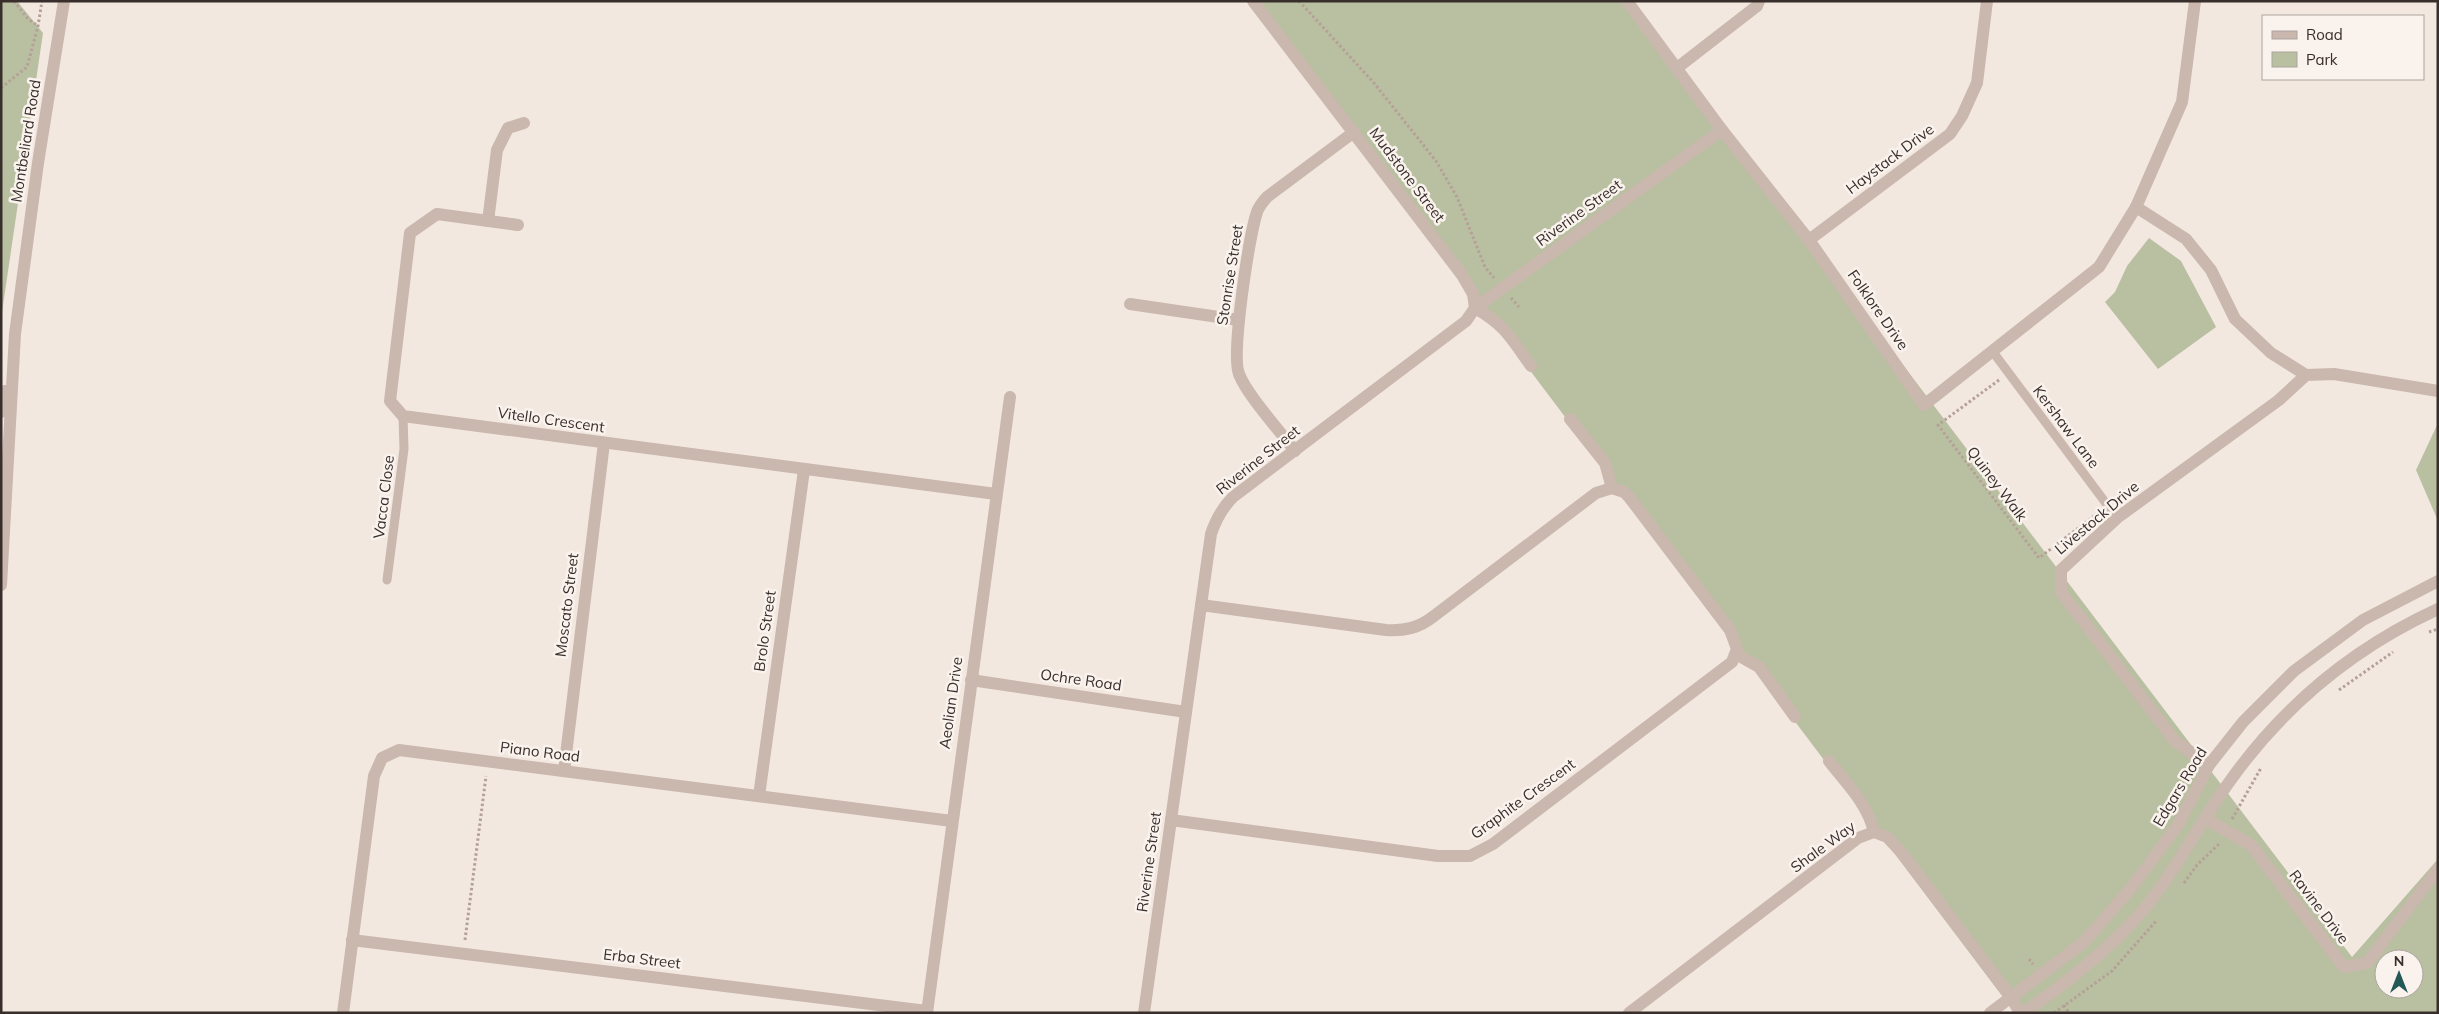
<svg xmlns="http://www.w3.org/2000/svg" width="2439" height="1014" font-family="Mulish,sans-serif">
<rect width="100%" height="100%" fill="#f2e8e0"/>
<!-- green -->
<g fill="#b9c0a1" fill-rule="evenodd">
<polygon points="1,1 17,1 43,33 1,319"/>
<path d="M1251,1H1627L2352,957L2438,859V1013H2015ZM2384,959H2414V989H2384Z"/>
<polygon points="2149,238 2181,261 2216,327 2158,369 2105,302 2115,292 2127,266"/>
<polygon points="2438,423 2438,521 2416,470"/>
</g>
<g fill="none" stroke-linecap="round" stroke-linejoin="round">
<!-- path -->
<g stroke="#b5a097" stroke-width="3" stroke-dasharray="2.5 2.5" stroke-linecap="butt">
<polyline points="14,1 28,19 38,26"/>
<polyline points="1299,1 1374,83 1436,161 1457,197 1485,267 1494,278"/>
<polyline points="1,88 27,67 38,26 42,1"/>
<polyline points="1511,298 1519,307"/>
<polyline points="1999,380 1938,425 2039,558 2098,513"/>
<polyline points="2429,632 2438,629"/>
<polyline points="2339,690 2393,652"/>
<polyline points="2232,819 2261,768"/>
<polyline points="2184,883 2197,865 2220,843"/>
<polyline points="465,940 486,776"/>
<polyline points="2029,959 2033,964"/>
<polyline points="2064,1005 2069,1013"/>
<polyline points="2054,1013 2112,971 2157,920"/>
</g>
<!-- service -->
<g stroke="#cab7ad" stroke-width="9">
<polyline points="1993,352 2117,518"/>
<polyline points="387,580 404,449 403,416"/>
</g>
<!-- minor -->
<g stroke="#cab7ad" stroke-width="12">
<path d="M1253,1L1462,275L1473,294L1475,308C1505,325 1511,338 1531,366"/>
<polyline points="1627,1 1722,130 1809,240 1924,405 2099,267 2136,207"/>
<polyline points="2195,1 2182,102 2136,207 2186,239 2211,270 2235,319 2271,353 2306,375 2334,374 2438,391"/>
<polyline points="1677,68 1757,6 1759,1"/>
<polyline points="488,221 497,150 508,128 524,123"/>
<polyline points="518,225 437,214 410,233 390,401 403,416 996,494"/>
<polyline points="1809,240 1950,134 1962,116 1977,83 1987,1"/>
<polyline points="1130,304 1239,320"/>
<path d="M1295,451C1280,431 1247,395 1239,374C1231,354 1249,236 1257,212C1259,206 1263,202 1267,197L1354,132"/>
<path d="M1201,605L1386,630C1405,631 1419,628 1434,616L1596,493L1612,488"/>
<polyline points="1736,654 1759,667 1795,717"/>
<polyline points="971,680 1186,712"/>
<path d="M1829,761C1846,783 1868,804 1874,832"/>
<polyline points="2209,765 2175,741 2061,592 2061,570 2117,518 2279,400 2306,375"/>
<polyline points="564,771 604,443"/>
<polyline points="759,796 804,470"/>
<polyline points="2206,819 2251,845 2344,967 2367,963 2438,869"/>
<polyline points="1171,820 1438,856 1470,856 1493,844 1732,662 1737,649 1730,630 1629,497 1624,492 1612,488 1605,463 1570,419"/>
<polyline points="352,940 927,1011"/>
<polyline points="343,1013 374,776 382,758 399,750 952,821"/>
<polyline points="927,1013 1010,397"/>
<path d="M1144,1013L1211,534C1216,519 1222,508 1233,497L1466,321L1475,308L1722,130"/>
<polyline points="1629,1013 1858,838 1874,832 1887,837 1901,852 2011,997 2020,1013"/>
</g>
<!-- tertiary -->
<g stroke="#cab7ad" stroke-width="12">
<polyline points="1,412 5,391"/>
<polyline points="1,585 15,334 38,163 64,1"/>
<polyline points="1990,1013 2084,942 2132,887 2178,825 2209,765 2243,722 2294,671 2363,620 2438,581"/>
<path d="M2023,1013C2061,987 2096,960 2128,927C2170,884 2195,829 2230,781C2284,705 2353,648 2438,609"/>
</g>
</g>
<g text-anchor="middle" stroke-width="5" stroke-linejoin="round" paint-order="stroke">
<!-- street labels -->
<g font-size="15" fill="#382e2b" stroke="#f9f2ed">
<text transform="translate(26 141) rotate(-81)" y="5">Montbeliard Road</text>
<text transform="translate(1890 159) rotate(-37)" y="5">Haystack Drive</text>
<text transform="translate(1407 175) rotate(53)" y="5">Mudstone Street</text>
<text transform="translate(1579 213) rotate(-36)" y="5">Riverine Street</text>
<text transform="translate(1230 275) rotate(-81)" y="5">Stonrise Street</text>
<text transform="translate(1878 310) rotate(55)" y="5">Folklore Drive</text>
<text transform="translate(551 420) rotate(8)" y="5">Vitello Crescent</text>
<text transform="translate(2066 427) rotate(53)" y="5">Kershaw Lane</text>
<text transform="translate(1258 460) rotate(-38)" y="5">Riverine Street</text>
<text transform="translate(1997 484) rotate(53)" y="5">Quiney Walk</text>
<text transform="translate(384 497) rotate(-83)" y="5">Vacca Close</text>
<text transform="translate(2097 518) rotate(-40)" y="5">Livestock Drive</text>
<text transform="translate(567 605) rotate(-83)" y="5">Moscato Street</text>
<text transform="translate(765 631) rotate(-82)" y="5">Brolo Street</text>
<text transform="translate(1081 680) rotate(8)" y="5">Ochre Road</text>
<text transform="translate(951 703) rotate(-82)" y="5">Aeolian Drive</text>
<text transform="translate(540 752) rotate(7)" y="5">Piano Road</text>
<text transform="translate(2180 787) rotate(-59)" y="5">Edgars Road</text>
<text transform="translate(1523 799) rotate(-36)" y="5">Graphite Crescent</text>
<text transform="translate(1823 847) rotate(-36)" y="5">Shale Way</text>
<text transform="translate(1149 862) rotate(-82)" y="5">Riverine Street</text>
<text transform="translate(2319 907) rotate(53)" y="5">Ravine Drive</text>
<text transform="translate(642 959) rotate(7)" y="5">Erba Street</text>
</g>
</g>
<!-- border -->
<rect width="2439" height="1014" fill="none" stroke="#382e2b" stroke-width="5"/>
<!-- legend -->
<rect x="2262" y="15" width="162" height="65" fill="#f9f2ed" stroke="#aca49f"/>
<rect x="2272" y="31" width="25" height="8" fill="#cab7ad" stroke="#aca49f"/>
<text x="2306" y="40" font-size="15" fill="#382e2b">Road</text>
<rect x="2272" y="52" width="25" height="15" fill="#b9c0a1" stroke="#aca49f"/>
<text x="2306" y="65" font-size="15" fill="#382e2b">Park</text>
<!-- north arrow -->
<g transform="translate(2399 974)"><circle r="24" fill="#f9f2ed" stroke="#aca49f"/>
<path d="M0-4L9 19L0 12L-9 19Z" fill="#225855"/>
<text y="-8" font-size="14" font-weight="bold" text-anchor="middle" fill="#382e2b">N</text>
</g>
</svg>
